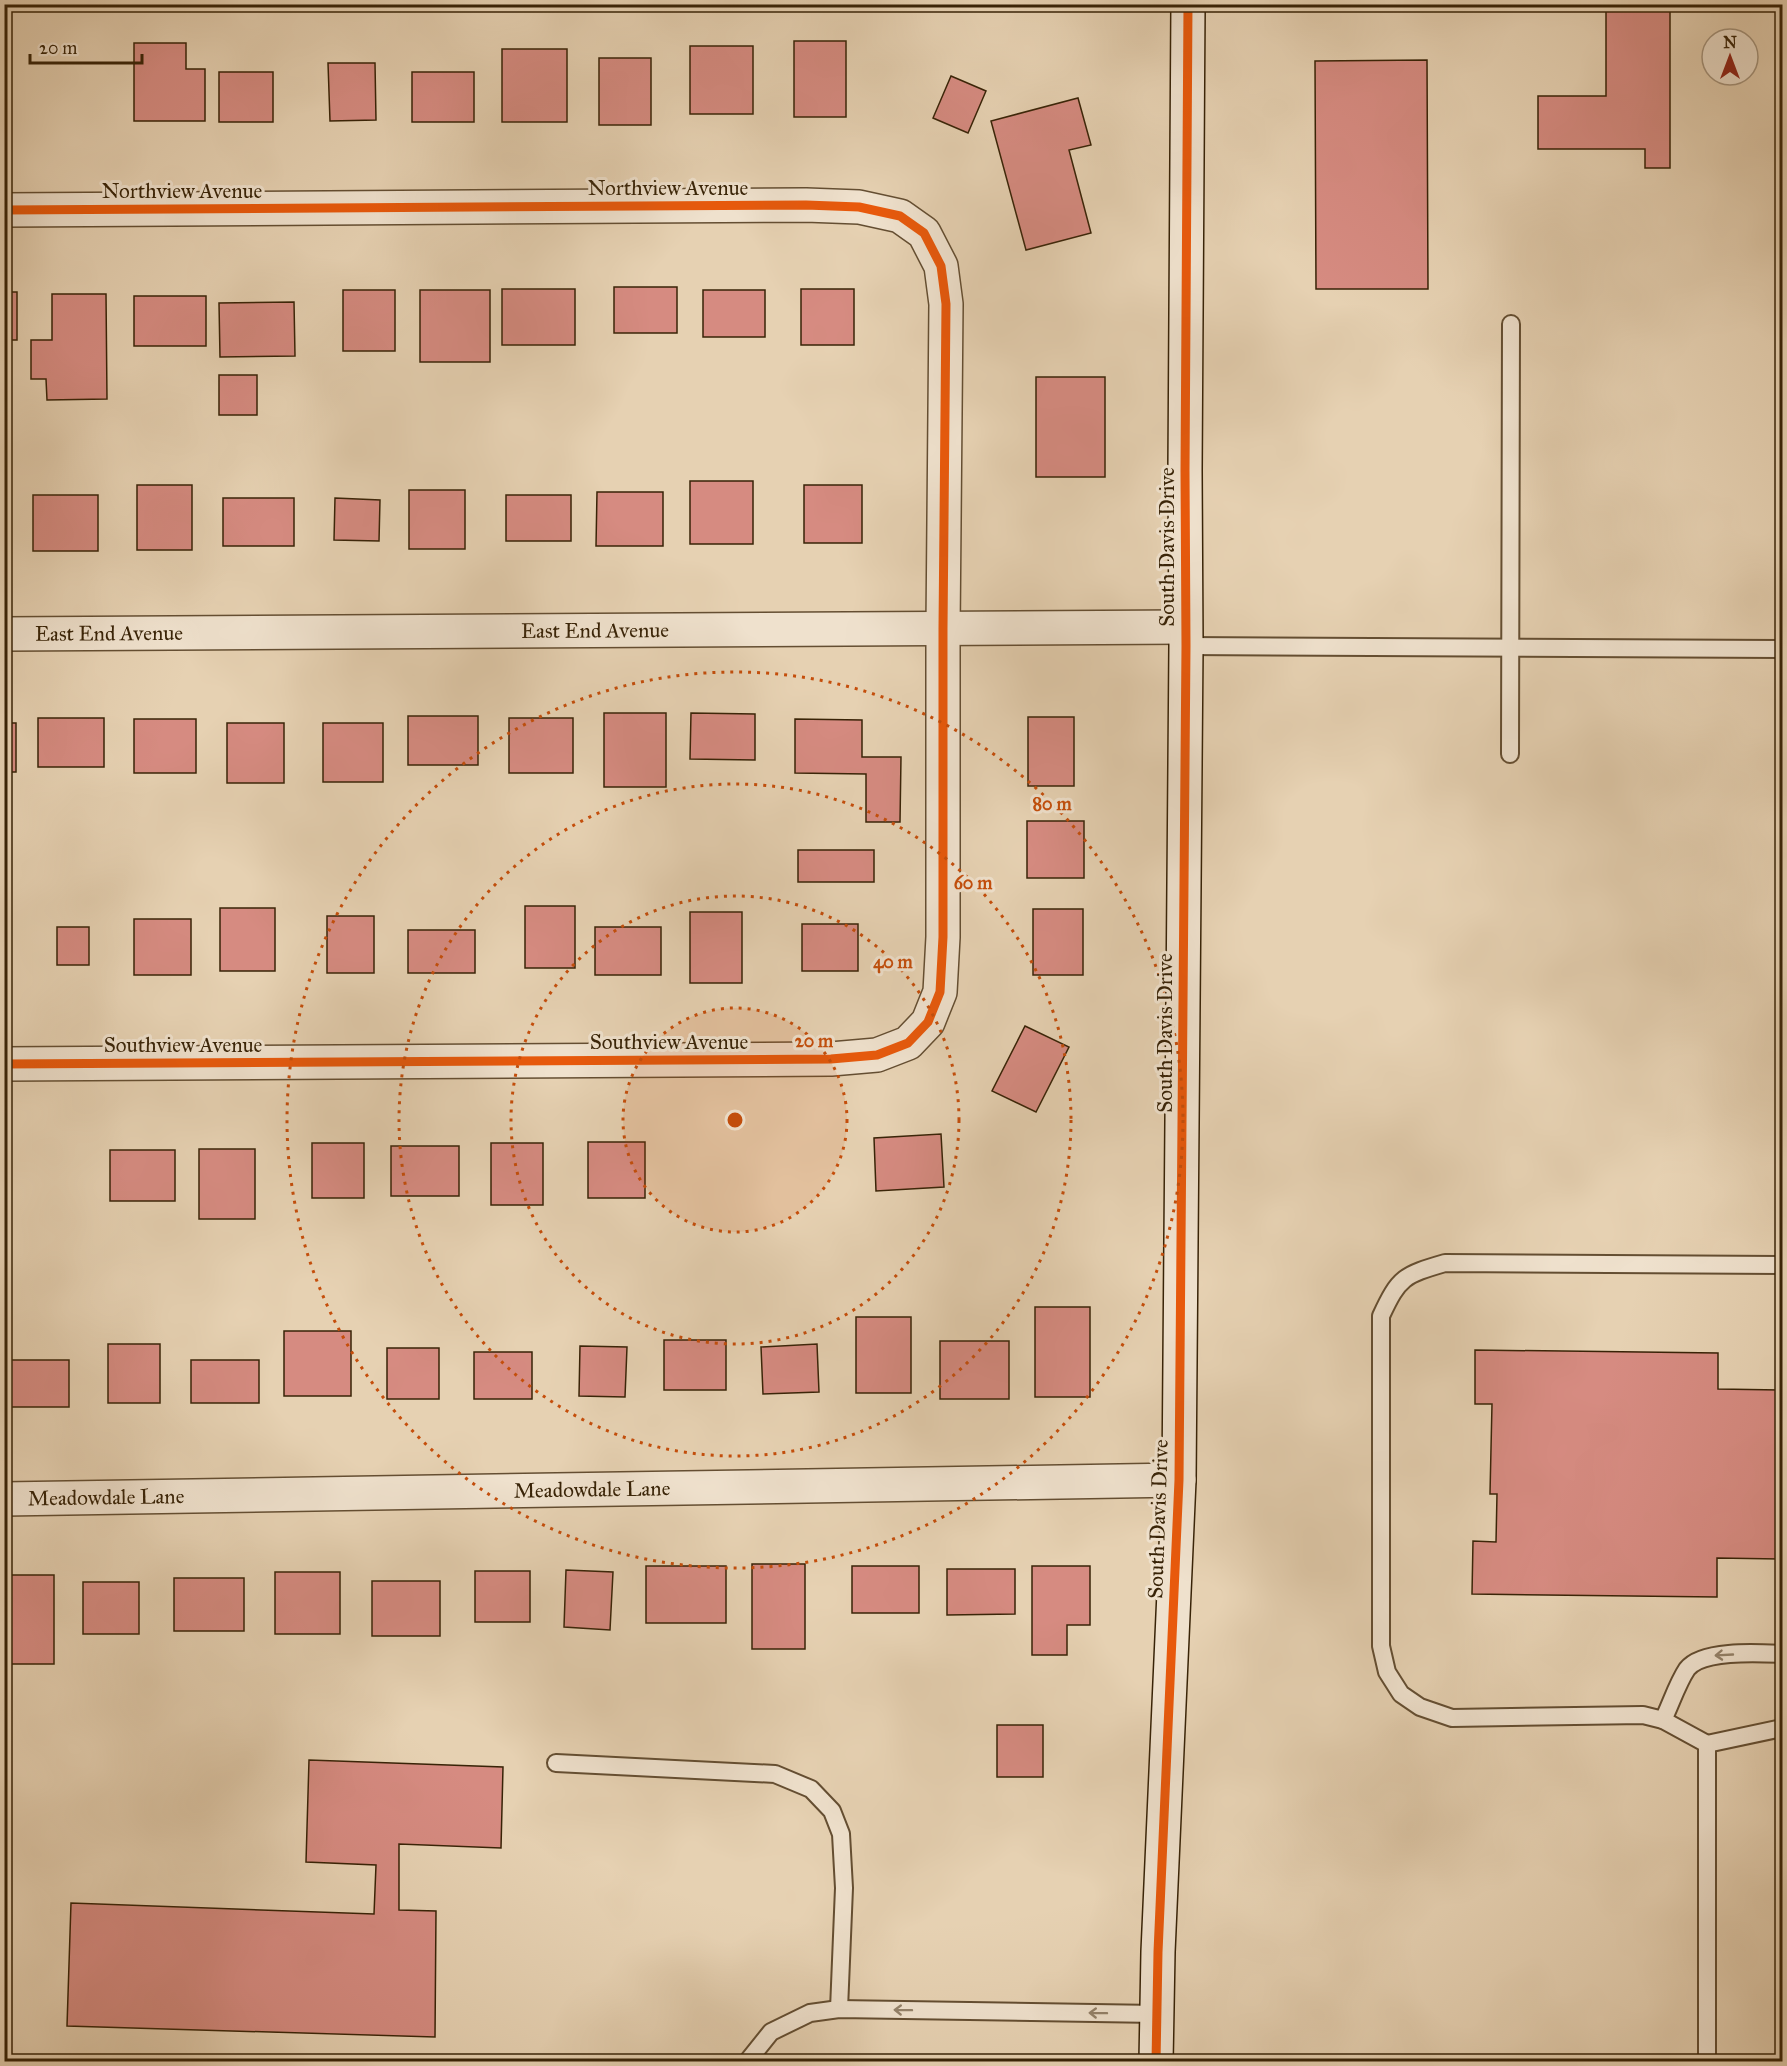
<svg xmlns="http://www.w3.org/2000/svg" width="1787" height="2066" font-family="'IM FELL Great Primer',serif">
<rect width="100%" height="100%" fill="#e6d1b2"/>
<filter id="stains"><feTurbulence type="fractalNoise" baseFrequency=".00333" numOctaves="4"/><feColorMatrix values="0 0 0 0 .2 0 0 0 0 .09 0 0 0 0 .02 0 0 0 .5 -.17"/></filter>
<radialGradient id="worn" r=".72"><stop offset=".6" stop-color="#630" stop-opacity="0"/><stop offset="1" stop-color="#630" stop-opacity=".3"/></radialGradient>
<!-- building -->
<g fill="#d68b81" stroke="#382307" stroke-width="1.5">
<polygon points="1606,11 1670,11 1670,168 1645,168 1645,149 1538,149 1538,96 1606,96"/>
<rect x="794" y="41" width="52" height="76"/>
<polygon points="134,43 186,43 186,69 205,69 205,121 134,121"/>
<rect x="690" y="46" width="63" height="68"/>
<rect x="502" y="49" width="65" height="73"/>
<rect x="599" y="58" width="52" height="67"/>
<polygon points="1427,60 1428,289 1316,289 1315,61"/>
<polygon points="328,63 375,63 376,120 330,121"/>
<rect x="219" y="72" width="54" height="50"/>
<rect x="412" y="72" width="62" height="50"/>
<polygon points="951,76 986,91 968,133 933,118"/>
<polygon points="1078,98 1091,145 1069,150 1091,233 1026,250 991,121"/>
<rect x="614" y="287" width="63" height="46"/>
<rect x="502" y="289" width="73" height="56"/>
<rect x="801" y="289" width="53" height="56"/>
<rect x="343" y="290" width="52" height="61"/>
<rect x="420" y="290" width="70" height="72"/>
<rect x="703" y="290" width="62" height="47"/>
<rect x="4" y="292" width="13" height="48"/>
<polygon points="52,294 106,294 107,399 47,400 46,379 31,379 31,340 52,340"/>
<rect x="134" y="296" width="72" height="50"/>
<polygon points="294,302 295,356 220,357 219,303"/>
<rect x="219" y="375" width="38" height="40"/>
<rect x="1036" y="377" width="69" height="100"/>
<rect x="690" y="481" width="63" height="63"/>
<rect x="137" y="485" width="55" height="65"/>
<rect x="804" y="485" width="58" height="58"/>
<rect x="409" y="490" width="56" height="59"/>
<polygon points="597,492 663,492 663,546 596,546"/>
<rect x="33" y="495" width="65" height="56"/>
<rect x="506" y="495" width="65" height="46"/>
<rect x="223" y="498" width="71" height="48"/>
<polygon points="335,498 380,500 379,541 334,540"/>
<rect x="604" y="713" width="62" height="74"/>
<polygon points="691,713 755,714 755,760 690,759"/>
<rect x="408" y="716" width="70" height="49"/>
<rect x="1028" y="717" width="46" height="69"/>
<rect x="38" y="718" width="66" height="49"/>
<rect x="509" y="718" width="64" height="55"/>
<rect x="134" y="719" width="62" height="54"/>
<polygon points="795,719 862,720 862,757 901,757 900,822 866,822 866,774 795,773"/>
<rect x="4" y="723" width="12" height="49"/>
<rect x="227" y="723" width="57" height="60"/>
<rect x="323" y="723" width="60" height="59"/>
<rect x="1027" y="821" width="57" height="57"/>
<rect x="798" y="850" width="76" height="32"/>
<rect x="525" y="906" width="50" height="62"/>
<rect x="220" y="908" width="55" height="63"/>
<rect x="1033" y="909" width="50" height="66"/>
<rect x="690" y="912" width="52" height="71"/>
<rect x="327" y="916" width="47" height="57"/>
<rect x="4" y="917" width="5" height="55"/>
<rect x="134" y="919" width="57" height="56"/>
<rect x="802" y="924" width="56" height="47"/>
<rect x="57" y="927" width="32" height="38"/>
<rect x="595" y="927" width="66" height="48"/>
<rect x="408" y="930" width="67" height="43"/>
<polygon points="1025,1026 1069,1047 1036,1112 992,1091"/>
<polygon points="941,1134 944,1187 876,1191 874,1138"/>
<rect x="588" y="1142" width="57" height="56"/>
<rect x="312" y="1143" width="52" height="55"/>
<rect x="491" y="1143" width="52" height="62"/>
<rect x="391" y="1146" width="68" height="50"/>
<rect x="199" y="1149" width="56" height="70"/>
<rect x="110" y="1150" width="65" height="51"/>
<rect x="1035" y="1307" width="55" height="90"/>
<rect x="856" y="1317" width="55" height="76"/>
<rect x="284" y="1331" width="67" height="65"/>
<rect x="664" y="1340" width="62" height="50"/>
<rect x="940" y="1341" width="69" height="58"/>
<rect x="108" y="1344" width="52" height="59"/>
<polygon points="817,1344 819,1392 763,1394 761,1347"/>
<polygon points="580,1346 627,1347 625,1397 579,1396"/>
<rect x="387" y="1348" width="52" height="51"/>
<polygon points="1475,1350 1718,1353 1718,1389 1782,1390 1782,1559 1717,1558 1717,1597 1472,1594 1473,1541 1496,1542 1497,1494 1490,1494 1492,1404 1475,1404"/>
<rect x="474" y="1352" width="58" height="47"/>
<rect x="4" y="1360" width="65" height="47"/>
<rect x="191" y="1360" width="68" height="43"/>
<rect x="752" y="1564" width="53" height="85"/>
<rect x="646" y="1566" width="80" height="57"/>
<rect x="852" y="1566" width="67" height="47"/>
<polygon points="1032,1566 1090,1566 1090,1625 1067,1625 1067,1655 1032,1655"/>
<polygon points="947,1569 1015,1569 1015,1614 947,1615"/>
<polygon points="566,1570 613,1572 610,1630 564,1627"/>
<rect x="475" y="1571" width="55" height="51"/>
<rect x="275" y="1572" width="65" height="62"/>
<rect x="4" y="1575" width="50" height="89"/>
<rect x="174" y="1578" width="70" height="53"/>
<rect x="372" y="1581" width="68" height="55"/>
<rect x="83" y="1582" width="56" height="52"/>
<rect x="997" y="1725" width="46" height="52"/>
<polygon points="309,1760 503,1767 501,1848 399,1844 399,1910 436,1911 435,2037 67,2026 71,1903 374,1914 376,1865 306,1862"/>
</g>
<g fill="none" stroke-linecap="round" stroke-linejoin="round">
<!-- lane casing -->
<g stroke="#644e32" stroke-width="20">
<g id="lane">
<polyline points="1186,646 1782,649"/>
<polyline points="1510,754 1511,324"/>
<path d="M1663,1720C1671,1704 1677,1684 1687,1669C1702,1649 1760,1653 1782,1654"/>
<path d="M1707,1744L1663,1720L1643,1715L1452,1718L1420,1707L1401,1694L1387,1672L1381,1646V1316C1399,1277 1404,1275 1445,1263L1782,1265"/>
<polyline points="556,1763 775,1774 811,1789 832,1811 841,1834 844,1888 839,2009"/>
<polyline points="747,2062 771,2032 810,2013 839,2009 1157,2014"/>
<polyline points="1707,2062 1707,1744 1782,1728"/>
</g>
</g>
<!-- street casing -->
<g stroke="#644e32" stroke-width="36">
<g id="street">
<polyline points="4,210 806,205 859,207 900,216 924,233 941,266 946,304 943,629 943,937 940,992 928,1022 908,1043 877,1055 831,1059 4,1064"/>
<path id="s1" d="M4,634L1185,627"/>
<path id="s2" d="M4,1499L1179,1480"/>
</g>
</g>
<!-- secondary casing -->
<g stroke="#382307" stroke-width="36">
<polyline id="secondary" points="1156,2062 1158,1952 1179,1480 1186,646 1185,470 1188,4"/>
</g>
<!-- lane -->
<use href="#lane" stroke="#efe1cd" stroke-width="16"/>
<!-- street -->
<use href="#street" stroke="#efe1cd" stroke-width="33"/>
<!-- secondary -->
<use href="#secondary" stroke="#efe1cd" stroke-width="33"/>
<!-- cycleway casing -->
<g stroke="#efe1cd" stroke-width="13">
<g id="cycleway">
<polyline points="4,210 806,205 859,207 900,216 924,233 941,266 946,304 943,629 943,937 940,992 928,1022 908,1043 877,1055 831,1059 4,1064"/>
<polyline points="1156,2062 1158,1952 1179,1480 1186,646 1185,470 1188,4"/>
</g>
</g>
<!-- cycleway -->
<use href="#cycleway" stroke="#e8590c" stroke-width="9"/>
</g>
<!-- one-way arrows -->
<defs><path id="oneway-shaft" d="M-6 0H5M1.5-3L5.5 0L1.5 3" fill="none" stroke-width="1.6" stroke-linecap="round" stroke-linejoin="round" transform="scale(1.5)"/></defs>
<g stroke="#94826a">
<use href="#oneway-shaft" transform="translate(1724 1655) rotate(177)"/>
<use href="#oneway-shaft" transform="translate(903 2010) rotate(-179)"/>
<use href="#oneway-shaft" transform="translate(1098 2013) rotate(-179)"/>
</g>
<!-- distance rings -->
<circle cx="735" cy="1120" r="112" fill="#c54e0b" fill-opacity=".12"/>
<g fill="none" stroke="#c54e0b" stroke-width="3" stroke-dasharray="3 6">
<circle cx="735" cy="1120" r="112"/>
<circle cx="735" cy="1120" r="224"/>
<circle cx="735" cy="1120" r="336"/>
<circle cx="735" cy="1120" r="448"/>
</g>
<g text-anchor="middle" stroke-width="6" stroke-linejoin="round" paint-order="stroke">
<!-- street labels -->
<g font-size="21" fill="#382307" stroke="#efe1cd">
<text x="668" y="195">Northview Avenue</text>
<text x="182" y="198">Northview Avenue</text>
<text transform="translate(1167 547) rotate(-90)" y="7">South Davis Drive</text>
<text dy="7" stroke="none"><textPath href="#s1" startOffset="591">East End Avenue</textPath></text>
<text dy="7" stroke="none"><textPath href="#s1" startOffset="105">East End Avenue</textPath></text>
<text transform="translate(1165 1033) rotate(-90)" y="7">South Davis Drive</text>
<text x="669" y="1049">Southview Avenue</text>
<text x="183" y="1052">Southview Avenue</text>
<text dy="7" stroke="none"><textPath href="#s2" startOffset="588">Meadowdale Lane</textPath></text>
<text dy="7" stroke="none"><textPath href="#s2" startOffset="102">Meadowdale Lane</textPath></text>
<text transform="translate(1158 1519) rotate(-88)" y="7">South Davis Drive</text>
</g>
</g>
<circle cx="735" cy="1120" r="9" fill="#c54e0b" stroke="#efe1cd" stroke-width="3"/>
<g font-size="18" text-anchor="middle" font-weight="bold" fill="#c54e0b" stroke="#efe1cd" stroke-width="6" stroke-linejoin="round" paint-order="stroke">
<text x="1052" y="810">80 m</text>
<text x="973" y="889">60 m</text>
<text x="893" y="968">40 m</text>
<text x="814" y="1047">20 m</text>
</g>
<!-- margin -->
<rect width="1787" height="2066" fill="none" stroke="#e6d1b2" stroke-width="24"/>
<rect x="6" y="6" width="1775" height="2054" fill="none" stroke="#382307" stroke-width="3"/>
<rect x="12" y="12" width="1763" height="2042" fill="none" stroke="#382307" stroke-width="1.5"/>
<!-- north arrow -->
<g transform="translate(1730 57)"><circle r="28" fill="#efe1cd" stroke="#a6957e" stroke-width="1.5"/>
<path d="M0-4.5L10 22L0 15L-10 22Z" fill="#8f2418"/>
<text y="-9" font-size="16" font-weight="bold" text-anchor="middle" fill="#382307">N</text>
</g>
<!-- scale -->
<path d="M30 54v9h112v-9" fill="none" stroke="#382307" stroke-width="3"/>
<text x="39" y="54" font-size="18" fill="#382307" stroke="#efe1cd" stroke-width="4.5" paint-order="stroke">20 m</text>
<rect width="100%" height="100%" filter="url(#stains)"/>
<rect width="100%" height="100%" fill="url(#worn)"/>
</svg>
